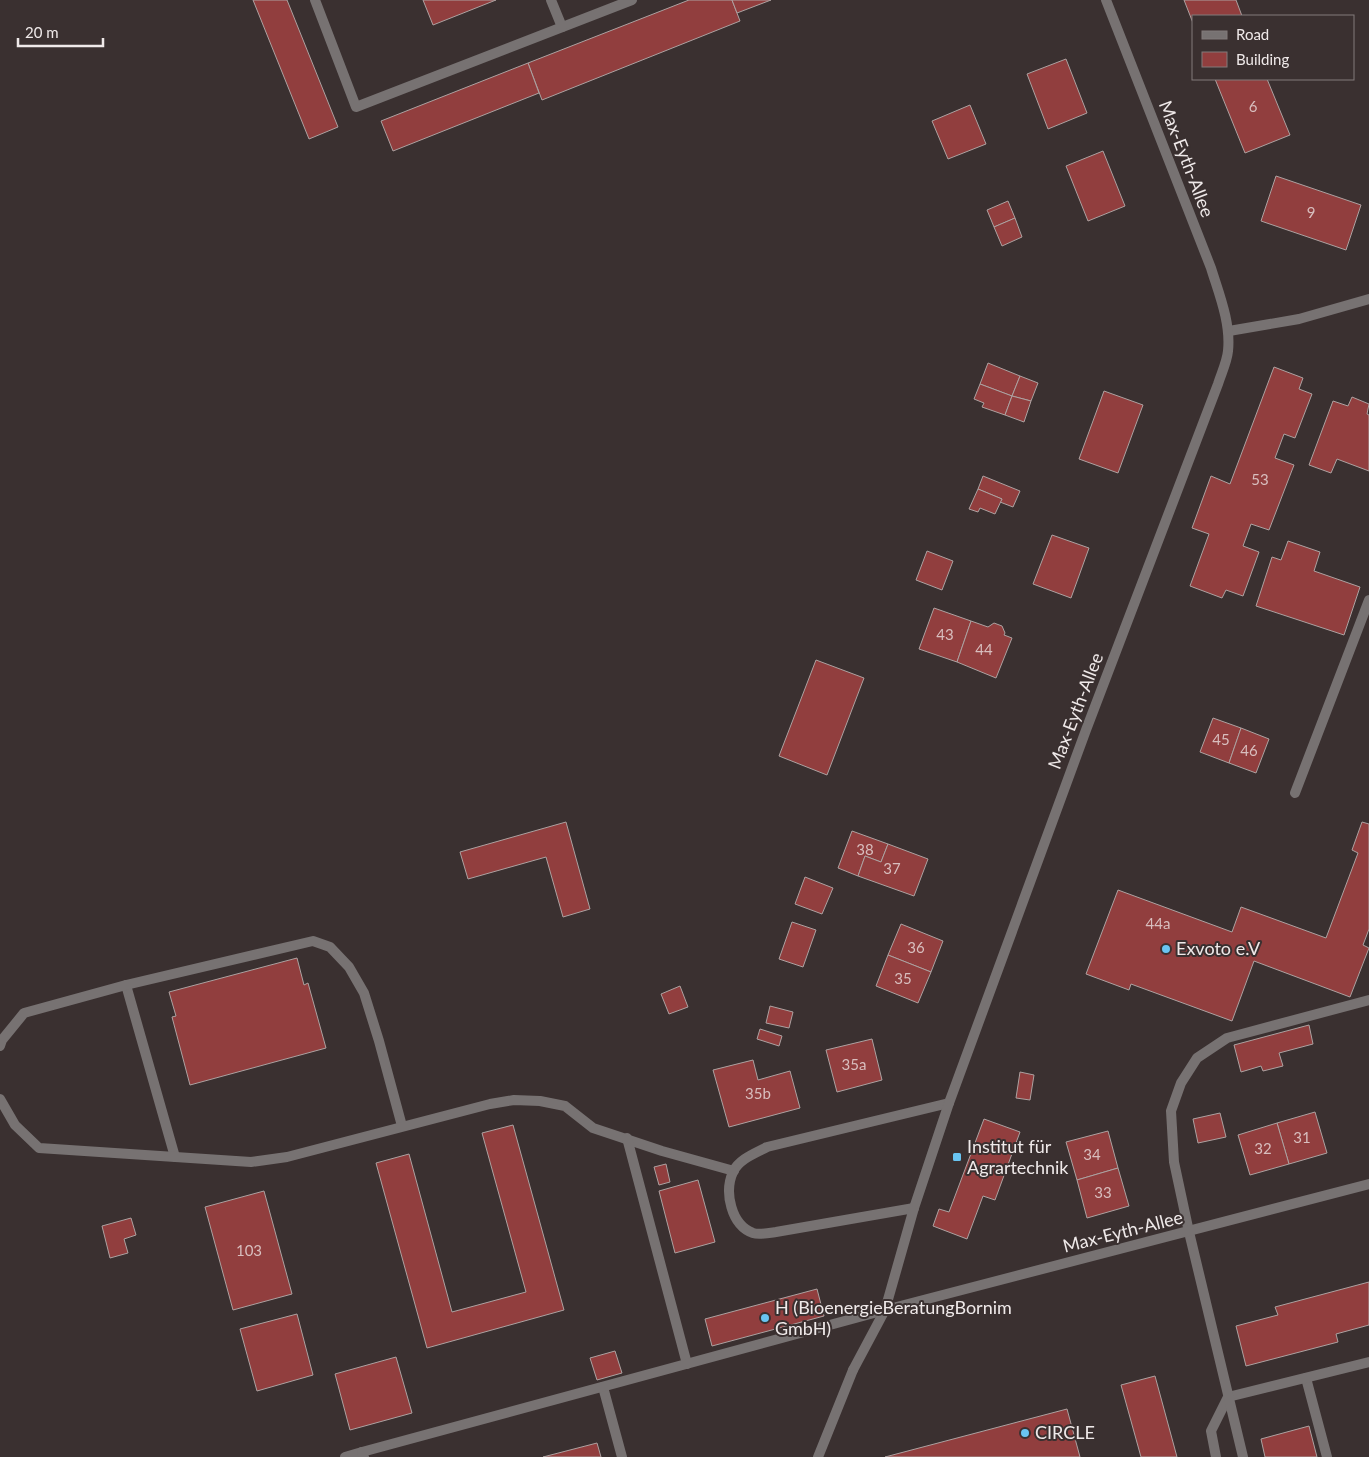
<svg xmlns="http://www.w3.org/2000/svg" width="1369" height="1457" font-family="Lato,sans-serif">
<rect width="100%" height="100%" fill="#3a3030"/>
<!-- building -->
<g fill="#913e3e" stroke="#ada2a1">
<polygon points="253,0 287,0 338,127 309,139"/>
<polygon points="423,0 496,0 433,25"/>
<polygon points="689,0 732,0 740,21 542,100 528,63"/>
<polygon points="732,0 771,0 737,13"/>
<polygon points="1184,0 1236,0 1242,16 1193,16 1193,23"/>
<polygon points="1066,59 1087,113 1048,129 1027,74"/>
<polygon points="528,63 539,93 393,151 381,121"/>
<polygon points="1215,79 1267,79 1290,135 1245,153"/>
<polygon points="970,105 986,144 948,159 932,121"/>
<polygon points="1103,151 1125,206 1088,221 1066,166"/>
<polygon points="1276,176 1361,205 1346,250 1261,221"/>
<polygon points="1008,201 1015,218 994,227 987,210"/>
<polygon points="1015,218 1022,237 1002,246 994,227"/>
<polygon points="988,363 1020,376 1012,396 980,384"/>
<polygon points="1274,367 1303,378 1299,389 1312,394 1295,438 1284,434 1275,458 1294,465 1269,530 1251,524 1243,546 1259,552 1243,596 1226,590 1222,598 1190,586 1209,534 1192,528 1211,476 1230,484"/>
<polygon points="1020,376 1038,383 1031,401 1012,396"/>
<polygon points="980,384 1012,396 1005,415 982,407 984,403 974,399"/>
<polygon points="1104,391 1143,405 1118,473 1079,459"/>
<polygon points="1012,396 1031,401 1024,422 1005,415"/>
<polygon points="1352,397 1369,404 1367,414 1369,415 1369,471 1337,459 1331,473 1309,465 1333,401 1348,406"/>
<polygon points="983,476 1020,491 1013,507 1000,502 1002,499 978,489"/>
<polygon points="978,489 1002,499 995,514 980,508 978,512 969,509"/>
<polygon points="1052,535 1089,548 1071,598 1033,584"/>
<polygon points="1288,541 1320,552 1314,571 1360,587 1344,635 1256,606 1272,557 1281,560"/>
<polygon points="927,551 953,561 942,590 916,580"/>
<polygon points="934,608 971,621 957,662 919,649"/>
<polygon points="971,621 988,627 994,623 1002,626 1005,633 1004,635 1012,638 996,678 957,662"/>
<polygon points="816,660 864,678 827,775 779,756"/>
<polygon points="1213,718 1241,728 1229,763 1200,752"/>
<polygon points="1241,728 1269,739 1256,773 1229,763"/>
<polygon points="566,822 590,909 563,917 546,857 468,879 460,852"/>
<polygon points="1362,822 1369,824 1369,929 1363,945 1369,948 1350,997 1254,961 1232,1021 1131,984 1129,990 1086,974 1118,890 1232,932 1241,907 1326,938 1358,853 1352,850"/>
<polygon points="852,831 888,844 881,862 865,856 858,876 838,868"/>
<polygon points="888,844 928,859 914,896 858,876 865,856 881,862"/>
<polygon points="805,877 833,888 822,914 795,904"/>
<polygon points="792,922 816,930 803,967 779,959"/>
<polygon points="901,924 943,941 931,972 888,955"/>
<polygon points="888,955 931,972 918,1003 876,986"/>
<polygon points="297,958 304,985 308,983 326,1048 190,1085 172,1017 176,1016 169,992"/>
<polygon points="680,986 688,1007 669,1014 661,994"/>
<polygon points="770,1006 793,1012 789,1028 766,1023"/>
<polygon points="1309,1025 1313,1044 1279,1053 1283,1066 1263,1071 1261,1066 1241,1072 1234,1045"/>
<polygon points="760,1029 782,1036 779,1046 757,1039"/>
<polygon points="872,1039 882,1080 837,1092 826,1050"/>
<polygon points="753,1060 758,1080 790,1071 800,1108 729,1127 713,1070"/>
<polygon points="1020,1072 1034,1075 1030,1100 1016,1098"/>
<polygon points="1315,1112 1327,1153 1289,1164 1277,1123"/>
<polygon points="1220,1113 1226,1137 1198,1143 1193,1119"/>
<polygon points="984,1119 1020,1132 995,1200 983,1196 967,1239 933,1226 939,1209 949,1212"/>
<polygon points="1277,1123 1289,1164 1250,1175 1238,1135"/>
<polygon points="513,1125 564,1310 427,1348 376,1163 409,1154 452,1312 526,1292 482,1133"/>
<polygon points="1108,1131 1118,1168 1077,1180 1066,1142"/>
<polygon points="666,1164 670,1182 659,1185 654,1167"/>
<polygon points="1118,1168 1129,1206 1087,1218 1077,1180"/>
<polygon points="698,1180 715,1242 675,1253 659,1191"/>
<polygon points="264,1191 292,1294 233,1310 205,1207"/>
<polygon points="131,1218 136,1235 124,1239 128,1253 110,1258 102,1226"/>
<polygon points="1369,1282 1369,1325 1336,1334 1338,1342 1246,1366 1236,1326 1278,1315 1275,1307"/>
<polygon points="817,1289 824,1316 712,1346 705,1319"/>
<polygon points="297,1314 313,1375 257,1391 240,1329"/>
<polygon points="615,1351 622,1373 597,1380 590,1358"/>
<polygon points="396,1357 412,1413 350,1430 335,1374"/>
<polygon points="1155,1376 1177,1457 1141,1457 1121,1385"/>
<polygon points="1067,1409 1080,1457 885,1457"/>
<polygon points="1309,1426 1317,1457 1265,1457 1261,1439"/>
<polygon points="597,1443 601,1457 543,1457"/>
</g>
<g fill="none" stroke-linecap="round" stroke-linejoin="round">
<!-- service -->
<g stroke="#777272" stroke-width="10">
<polyline points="315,0 356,107 632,0"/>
<polyline points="551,0 562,27"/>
<polyline points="1295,793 1369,600"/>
<polyline points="126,985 175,1157"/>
<polyline points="0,1046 2,1040 24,1013 126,985 313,941 330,947 349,967 364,993 379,1041 402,1126"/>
<polyline points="0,1099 15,1125 39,1148 251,1162 287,1157 490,1104 514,1100 540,1101 565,1106 593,1128 662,1151 734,1171"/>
<polyline points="627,1138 687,1364"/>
<polyline points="1306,1378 1327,1457"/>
<polyline points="603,1387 622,1457"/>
<polyline points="345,1457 362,1452"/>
<polyline points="364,1457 362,1452 885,1310"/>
<polyline points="818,1457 853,1370"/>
<polyline points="1216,1457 1211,1431 1228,1397 1369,1362"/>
<polyline points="1243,1457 1189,1232 1174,1162 1171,1111 1181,1083 1197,1058 1227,1038 1369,1000"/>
</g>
<!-- minor -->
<g stroke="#777272" stroke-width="10">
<polyline points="1229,331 1299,319 1369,299"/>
<path d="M914,1208L776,1232C769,1233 759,1235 753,1233C731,1225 724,1192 733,1172C739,1159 756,1153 767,1147L949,1103"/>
<polyline points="885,1310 1369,1184"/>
<path d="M853,1370L885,1310L914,1208L949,1103L1086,730L1218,384C1221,374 1227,362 1228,351C1231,323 1219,294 1211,268L1106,0"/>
</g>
</g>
<!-- markers -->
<g fill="#69c4f1" stroke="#3a3030" stroke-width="2">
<circle cx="1166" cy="949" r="5"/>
<rect x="952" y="1152" width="10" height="10" rx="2.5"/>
<circle cx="765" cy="1318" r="5"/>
<circle cx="1025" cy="1433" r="5"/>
</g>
<g text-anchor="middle" stroke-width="4" stroke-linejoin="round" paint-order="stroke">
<!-- number labels -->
<g font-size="15" fill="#d8bebe">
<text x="1253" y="112">6</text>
<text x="1311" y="218">9</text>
<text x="1260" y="485">53</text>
<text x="945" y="640">43</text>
<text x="984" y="655">44</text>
<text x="1221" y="745">45</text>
<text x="1249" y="756">46</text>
<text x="865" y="855">38</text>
<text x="892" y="874">37</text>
<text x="1158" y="929">44a</text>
<text x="916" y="953">36</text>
<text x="903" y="984">35</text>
<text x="854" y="1070">35a</text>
<text x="758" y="1099">35b</text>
<text x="1302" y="1143">31</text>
<text x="1263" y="1154">32</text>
<text x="1092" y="1160">34</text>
<text x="1103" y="1198">33</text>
<text x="249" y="1256">103</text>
</g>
<!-- street labels -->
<g font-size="18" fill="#efe9e9" stroke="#3a3030">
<text transform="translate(1186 159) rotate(69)" y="6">Max-Eyth-Allee</text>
<text transform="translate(1076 711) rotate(-69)" y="6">Max-Eyth-Allee</text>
<text transform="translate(1123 1232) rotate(-14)" y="6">Max-Eyth-Allee</text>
</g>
<!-- poi labels -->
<g font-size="18" fill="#efe9e9" stroke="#3a3030" text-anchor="start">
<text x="1176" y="955">Exvoto e.V</text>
<text x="967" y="1153">Institut für<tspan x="967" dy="21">Agrartechnik</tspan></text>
<text x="775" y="1314">H (BioenergieBeratungBornim<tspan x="775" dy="21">GmbH)</tspan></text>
<text x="1035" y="1439">CIRCLE</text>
</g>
</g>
<!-- legend -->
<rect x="1192" y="15" width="162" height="65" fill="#3a3030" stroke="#827a7a"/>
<rect x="1202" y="31" width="25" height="8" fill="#777272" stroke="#827a7a"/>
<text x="1236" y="40" font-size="15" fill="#efe9e9">Road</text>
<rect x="1202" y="52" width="25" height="15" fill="#913e3e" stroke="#827a7a"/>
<text x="1236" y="65" font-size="15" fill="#efe9e9">Building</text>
<!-- scale -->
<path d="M18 38v8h85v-8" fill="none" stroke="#efe9e9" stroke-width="2.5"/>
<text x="25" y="38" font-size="15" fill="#efe9e9" stroke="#3a3030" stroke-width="4" paint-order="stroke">20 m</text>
</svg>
